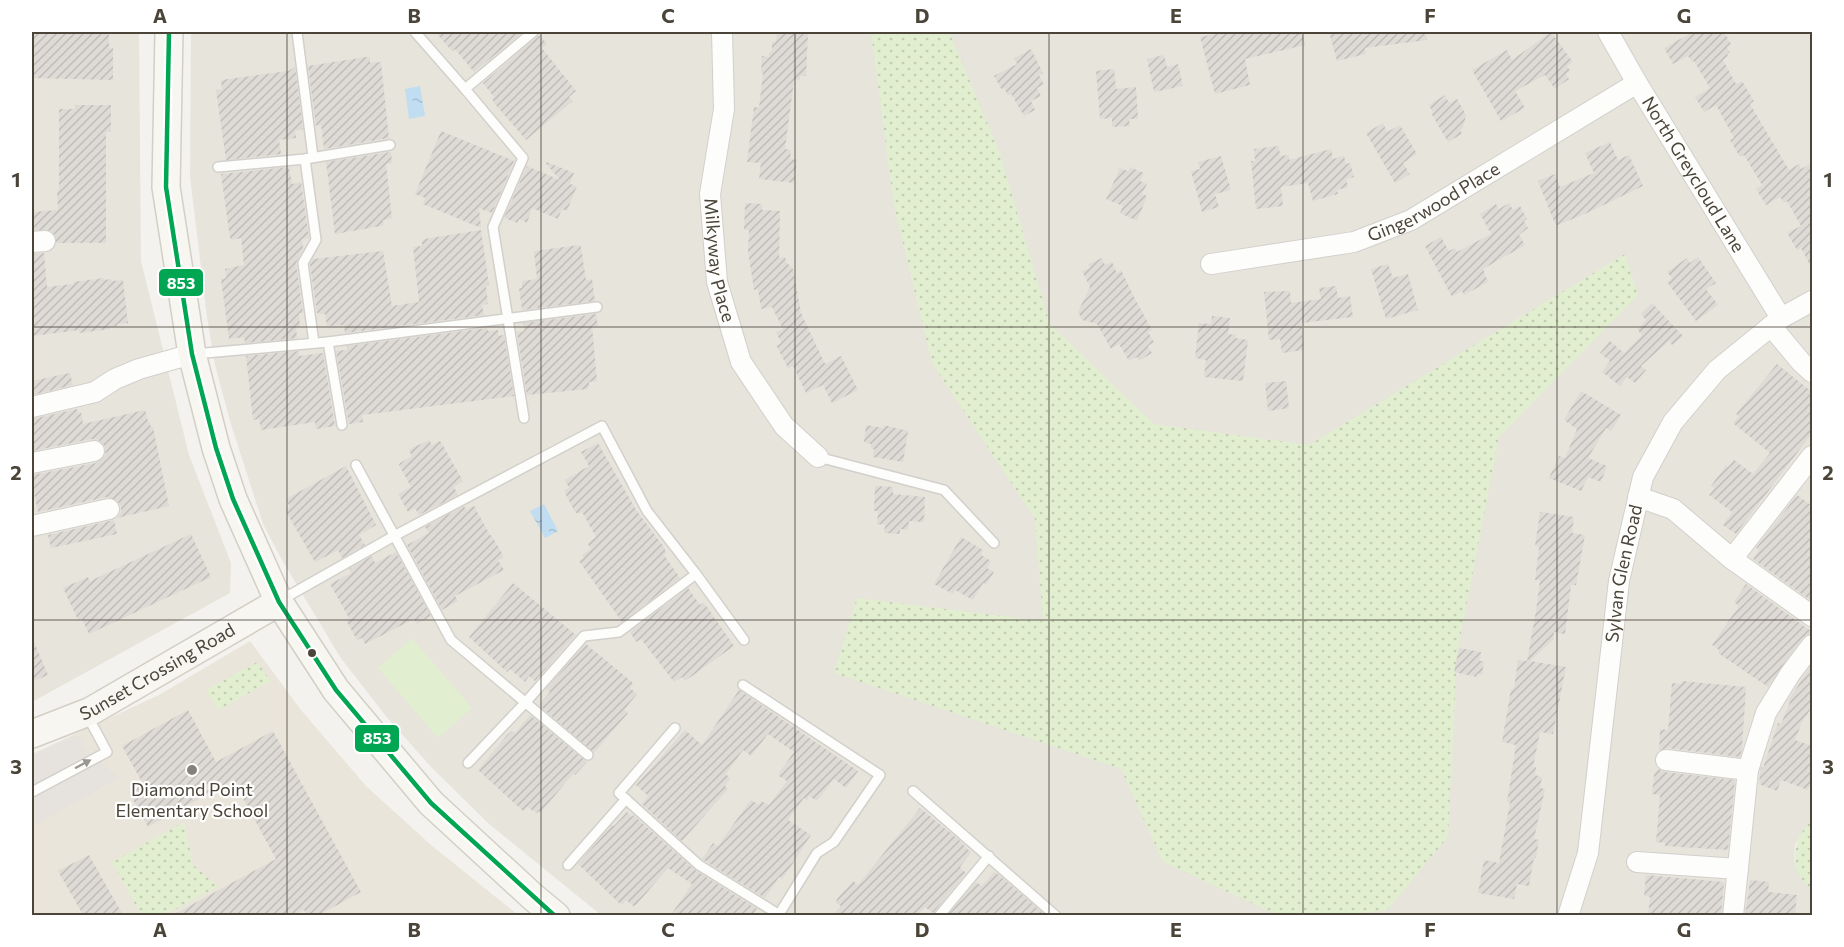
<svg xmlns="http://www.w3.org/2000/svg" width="1844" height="947" font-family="Commissioner,sans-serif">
<defs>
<pattern id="grass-dots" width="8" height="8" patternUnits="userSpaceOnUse" patternTransform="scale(1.5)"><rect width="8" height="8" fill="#e1eecf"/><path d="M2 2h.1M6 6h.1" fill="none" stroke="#c3cdb2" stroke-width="1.8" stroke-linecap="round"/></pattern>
<pattern id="water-ripples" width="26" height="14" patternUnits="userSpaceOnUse" patternTransform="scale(1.5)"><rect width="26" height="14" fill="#c0ddf1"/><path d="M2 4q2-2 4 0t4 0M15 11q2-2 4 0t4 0" fill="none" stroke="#a6bfcf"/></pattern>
<pattern id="building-hatch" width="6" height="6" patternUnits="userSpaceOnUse" patternTransform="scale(1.5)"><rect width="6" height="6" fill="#dedbd6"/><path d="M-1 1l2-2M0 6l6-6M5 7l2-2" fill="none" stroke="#c0bdb8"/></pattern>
</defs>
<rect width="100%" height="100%" fill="#f4f2ee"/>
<!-- residential -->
<g fill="#e7e4dc">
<polygon points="32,32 139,32 141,261 189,455 231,563 230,593 32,702"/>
<polygon points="191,32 1812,32 1812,818 1795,845 1794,861 1801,876 1812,890 1812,915 601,915 489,824 431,767 385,715 340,657 282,560 263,524 230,421 215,365 207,317 190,177"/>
</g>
<!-- education -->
<polygon fill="#eae5da" points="250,641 301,710 366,786 431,845 518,915 34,915 32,910 32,754 159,695"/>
<!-- grass -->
<g fill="url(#grass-dots)">
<polygon points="871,32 949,32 999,151 1050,324 1154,424 1309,445 1625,254 1638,295 1499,437 1457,654 1448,837 1387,910 1338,916 1278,915 1163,862 1121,769 834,673 857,598 1043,621 1035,519 932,363 894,206"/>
<polygon points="257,662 271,681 218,710 206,690"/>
<path d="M1812,818V890C1785,868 1793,841 1812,818Z"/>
<polygon points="184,822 193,865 218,886 165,915 141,915 112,862"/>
</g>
<!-- pitch -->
<polygon fill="#e1eecf" points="412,638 472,708 438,738 378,668"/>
<!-- parking -->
<polygon fill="#e6e3df" points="78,735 84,748 119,778 32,827 32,755"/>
<!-- water -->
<g fill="url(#water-ripples)">
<polygon points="420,86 425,116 409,119 405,89"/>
<polygon points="544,504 558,531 545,538 530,511"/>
</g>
<!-- building -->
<g fill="url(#building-hatch)">
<polygon points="32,32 109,32 109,48 113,48 113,80 32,78"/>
<polygon points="435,32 523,32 474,72 455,49 452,51"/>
<polygon points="777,32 808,33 806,76 800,76 800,80 794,80 785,149 791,150 790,159 797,160 794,183 759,179 761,163 747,162 754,107 759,108 763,73 761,73 762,56 769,57 769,52 772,52 772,42 776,42"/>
<polygon points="1224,32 1302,32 1305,45 1245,59 1250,85 1215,94 1200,37"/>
<polygon points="1329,32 1426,32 1427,40 1365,48 1366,54 1337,61"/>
<polygon points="1551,32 1573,62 1567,66 1570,71 1566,74 1569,79 1555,89 1545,75 1515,91 1525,108 1501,121 1472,70 1507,50 1512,60"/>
<polygon points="1693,32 1724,32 1731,44 1727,47 1730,52 1727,54 1728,56 1723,60 1736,84 1742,81 1754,101 1750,104 1789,170 1799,164 1801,169 1812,163 1812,269 1801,248 1797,250 1787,233 1801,226 1787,201 1784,203 1780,197 1766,205 1756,189 1762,185 1744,155 1740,157 1730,140 1734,138 1716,105 1704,112 1695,97 1710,88 1694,61 1692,62 1688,56 1673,64 1664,48"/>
<polygon points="539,35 547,44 542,48 576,91 569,97 573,101 526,140 495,104 492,99 494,97 483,83"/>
<polygon points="1031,49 1043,73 1039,75 1044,85 1037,88 1041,96 1031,101 1035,110 1024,116 1011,94 1008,95 1004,88 1002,90 994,76 1017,64 1014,58"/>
<polygon points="1164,55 1167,67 1178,64 1183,86 1154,92 1147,59"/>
<polygon points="366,57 370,58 370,63 381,62 389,138 324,149 321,125 316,126 308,66"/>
<polygon points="295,67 303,129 295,131 296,138 279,140 281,154 226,160 216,90 222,89 221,80 288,71"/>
<polygon points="1114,69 1116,89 1136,87 1138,119 1129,119 1130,126 1112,127 1112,118 1100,119 1096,71"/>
<polygon points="1445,95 1449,103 1457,99 1466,115 1463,128 1460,130 1462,134 1448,142 1431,113 1433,113 1429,105"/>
<polygon points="75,105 111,105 111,132 106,132 106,243 56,243 55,235 51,231 32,230 32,212 58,210 57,190 59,190 59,109 75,109"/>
<polygon points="1383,123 1387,132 1400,125 1417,154 1403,163 1410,174 1395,183 1366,133"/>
<polygon points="441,131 514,161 492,213 479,208 481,228 423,204 425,198 415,194"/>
<polygon points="1610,142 1618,160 1629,155 1643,186 1587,213 1558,225 1555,224 1538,181 1555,174 1560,187 1594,173 1585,153"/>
<polygon points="1279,146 1280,156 1289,155 1289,160 1331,149 1333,159 1344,156 1346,164 1350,163 1354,177 1346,179 1348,187 1337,190 1338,194 1313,201 1308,183 1281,187 1283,206 1256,209 1251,161 1255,161 1254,149"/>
<polygon points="391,152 392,163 386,164 392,218 383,220 384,225 381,226 335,234 326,162"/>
<polygon points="1221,156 1231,190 1215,194 1219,207 1202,212 1191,171 1200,169 1198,162"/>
<polygon points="544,161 574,173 570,184 577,186 567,211 562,209 558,219 532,208 527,223 519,219 518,223 504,218 527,166 560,180"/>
<polygon points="289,167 292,184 301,182 309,238 302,239 303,249 296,263 303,313 299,313 300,327 296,327 297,338 245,343 244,337 229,339 221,279 226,278 225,269 244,265 241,238 232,240 230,238 221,174"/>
<polygon points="1130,167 1144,173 1140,181 1147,184 1142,194 1147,196 1137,221 1120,213 1123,206 1106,199 1120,168 1128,171"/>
<polygon points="745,203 762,204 762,210 780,211 779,258 785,257 786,262 793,269 801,313 825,364 841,356 858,390 832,403 823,385 806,393 793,366 788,368 776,345 781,343 776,332 783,329 772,307 761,309 758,289 754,290 748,251 749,230 744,230"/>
<polygon points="1509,203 1513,210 1520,206 1527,219 1524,221 1528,228 1519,235 1525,245 1483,269 1488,282 1464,295 1462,291 1452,297 1425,246 1441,237 1449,251 1455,248 1457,252 1491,234 1480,214 1496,204 1499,209"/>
<polygon points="481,230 489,285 486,286 488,304 482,305 484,315 345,333 344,325 327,326 325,314 317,313 310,264 313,259 383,251 392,306 419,302 413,247 422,246 422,241 425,239"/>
<polygon points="579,245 581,247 586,280 592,279 595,301 522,310 519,288 522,288 522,281 537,279 534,251"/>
<polygon points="44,253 47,287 73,284 73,282 104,278 104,280 112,279 112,281 123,280 128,323 117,324 117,326 110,327 110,329 102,330 79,333 79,330 72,331 32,336 32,254"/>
<polygon points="1698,257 1716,283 1706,289 1718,305 1696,321 1667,282 1672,278 1667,272 1687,258 1690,263"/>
<polygon points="1102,258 1105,265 1112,262 1117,273 1121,270 1135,299 1152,330 1148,332 1154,342 1148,346 1152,353 1139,361 1137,357 1129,361 1119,344 1111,349 1097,324 1082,320 1078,312 1090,287 1082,271 1090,268 1088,264"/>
<polygon points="1388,264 1393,278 1408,274 1418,310 1386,319 1371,269"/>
<polygon points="1336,286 1338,298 1350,296 1353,317 1301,323 1304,350 1282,353 1280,339 1269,340 1264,292 1290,291 1291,303 1321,299 1319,288"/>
<polygon points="1652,303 1683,336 1672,345 1669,341 1641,366 1646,370 1635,383 1627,377 1620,386 1602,372 1610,361 1600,353 1610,341 1624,353 1642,335 1637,329 1646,320 1641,314"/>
<polygon points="596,314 598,326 592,326 597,381 589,382 589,387 587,389 527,395 517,332 524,331 523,323"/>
<polygon points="1212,316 1230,318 1228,334 1236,335 1235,338 1248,340 1243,381 1204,377 1206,360 1195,358 1199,323 1211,324"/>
<polygon points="487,328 488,331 498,330 498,336 504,335 514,396 362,415 363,422 349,424 336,351 347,350 347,346"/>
<polygon points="299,351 299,356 323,353 335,426 316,429 315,422 261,430 259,419 253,420 246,356"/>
<polygon points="1777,364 1812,392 1812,433 1736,534 1723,525 1732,512 1709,495 1714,488 1711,486 1726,465 1728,467 1734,460 1753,474 1770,453 1733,423 1739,416 1736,414"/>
<polygon points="70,373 73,385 32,395 32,381"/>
<polygon points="1286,381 1289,408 1268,411 1265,383"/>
<polygon points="1581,391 1621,415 1611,431 1606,428 1588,458 1607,466 1601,482 1588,477 1581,491 1549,478 1559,456 1565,458 1577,429 1564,420"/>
<polygon points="77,409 78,413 81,412 83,424 145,410 148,421 149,421 151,427 153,427 169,506 117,518 121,512 121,506 117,501 107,497 38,512 32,484 32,475 96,463 105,455 106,449 103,444 98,440 92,439 32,451 32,419"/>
<polygon points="866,425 884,428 884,425 908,431 903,462 873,457 874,449 871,449 871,444 864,442"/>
<polygon points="429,440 432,445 439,441 441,442 463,481 454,487 458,495 419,515 415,508 408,512 398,494 411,487 399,465 400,463 412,456 409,451 410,449"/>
<polygon points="598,443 636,510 664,547 666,553 664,555 680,578 622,622 579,561 584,558 582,555 591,549 588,544 589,542 596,537 582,512 578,514 575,512 565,493 565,490 569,488 565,480 589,466 581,452"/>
<polygon points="346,466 376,525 359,535 365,545 342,558 338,550 315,562 285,510 290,507 286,499"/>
<polygon points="875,486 893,487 893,494 925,497 924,522 909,521 908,530 900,529 900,534 884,533 885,525 877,524 878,511 874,511"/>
<polygon points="1797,495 1812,506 1812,595 1810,600 1753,559 1759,550 1756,548"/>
<polygon points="464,506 466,510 474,506 490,535 492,536 503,555 503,558 498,560 504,570 455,596 458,601 442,610 407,545 429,533 425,527"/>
<polygon points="1540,512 1574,517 1572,533 1585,535 1576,585 1571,585 1565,634 1554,632 1553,640 1530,661 1566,667 1553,734 1540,732 1533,767 1536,767 1535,775 1542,777 1540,788 1545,789 1534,839 1539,840 1536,858 1534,858 1529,886 1517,884 1514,899 1478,893 1484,860 1499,863 1510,802 1507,802 1516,745 1502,742 1511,689 1514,688 1518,660 1527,661 1536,611 1540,580 1535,580 1539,547 1535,546"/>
<polygon points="114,520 117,534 51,548 48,535"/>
<polygon points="191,534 211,577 89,634 82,619 78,620 63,588 88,577 90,581"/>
<polygon points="961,537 983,550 981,555 991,561 987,568 994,572 986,585 983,583 973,600 955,590 953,594 934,584"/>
<polygon points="396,552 431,616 417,624 414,619 365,644 362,638 357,640 346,620 349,618 330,584 351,573 349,569 372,556 375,563"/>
<polygon points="513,583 576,635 535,681 529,676 525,682 510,669 507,672 469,637"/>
<polygon points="1746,584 1812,632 1802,638 1768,687 1718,653 1719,650 1712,645 1739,606 1734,602"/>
<polygon points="688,588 700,605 703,603 707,607 734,646 685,681 682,677 674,682 641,639 636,642 630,632"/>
<polygon points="32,637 48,675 32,682"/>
<polygon points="586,644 631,681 633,684 630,688 637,694 624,710 628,713 594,753 539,705 550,692 546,689"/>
<polygon points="1459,648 1481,652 1480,661 1484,661 1482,675 1477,674 1477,677 1454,672"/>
<polygon points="1812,664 1812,707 1802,722 1795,740 1812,746 1812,777 1808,790 1781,780 1777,791 1759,784 1761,767 1763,768 1778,723 1781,724 1790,702 1788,701"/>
<polygon points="1682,681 1746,687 1742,749 1740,757 1667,748 1659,751 1660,729 1668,730 1672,683 1682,684"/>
<polygon points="739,690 858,771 846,788 834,779 817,801 809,796 807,801 804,798 788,820 811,835 786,874 782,879 779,877 765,898 702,859 713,843 718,846 749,802 751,800 759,805 761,801 769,805 787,781 779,776 779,773 794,752 768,734 751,756 743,750 726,774 730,779 725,786 728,789 682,841 642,804 648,796 636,785 685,730 702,745"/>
<polygon points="188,710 216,762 273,731 361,892 319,915 307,915 304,910 294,915 173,915 276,859 233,780 148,827 129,792 143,784 122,746"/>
<polygon points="530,715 587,762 575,775 573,774 540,813 539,811 537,813 527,807 523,811 478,770 507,735 512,731 515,733"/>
<polygon points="1658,769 1665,772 1735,780 1728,850 1665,846 1665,843 1656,842 1660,795 1652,794 1654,775"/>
<polygon points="920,808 959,840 971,853 960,867 966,873 933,913 925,907 918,915 833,915 841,906 836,903 837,899 853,881 858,885"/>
<polygon points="627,812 632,817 633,815 695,870 757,909 753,915 671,915 692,884 668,868 636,905 633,906 626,900 623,904 619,903 578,864 612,825 614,826"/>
<polygon points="89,855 123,915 83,915 58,871"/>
<polygon points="994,872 999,875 1045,915 948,915 976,882 982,886"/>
<polygon points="1646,875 1724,882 1721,915 1648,915 1650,897 1644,896"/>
<polygon points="1750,880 1769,882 1768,892 1797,895 1795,915 1745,915"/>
</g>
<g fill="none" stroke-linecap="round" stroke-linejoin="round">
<!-- lane casing -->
<g stroke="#d2d0cb" stroke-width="12">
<g id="lane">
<polyline points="297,32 313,157"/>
<polyline points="415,32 465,89 533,32"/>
<polyline points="465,89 523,158 493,227 524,418"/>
<polyline points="305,159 316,240 303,263 314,343"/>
<polyline points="218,167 305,159 390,145"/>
<polyline points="328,342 342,425"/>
<polyline points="194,354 328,342 597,307"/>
<polyline points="818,457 944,490 994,543"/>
<polyline points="356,465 451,640 588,755"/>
<polyline points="281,600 394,536 602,426 647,511 696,574 744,640"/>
<polyline points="743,685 880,775 834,842 817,853 778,916"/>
<polyline points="675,728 619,793 699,865 778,914"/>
<polyline points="468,763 525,703 584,636 619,632 696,574"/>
<polyline points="913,791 1056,916"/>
<polyline points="32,792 107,752 87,715"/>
<polyline points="568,865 626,799"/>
<polyline points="939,916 989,856"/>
</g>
</g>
<!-- street casing -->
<g stroke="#d2d0cb" stroke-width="22">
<g id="street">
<path id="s1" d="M722,32L724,109L710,194L717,282L741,362L784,426L818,457"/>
<path id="s2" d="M1608,32L1637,83L1781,318"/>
<polyline points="32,242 45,241"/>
<path id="s3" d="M1211,264L1354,242L1411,220L1637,83"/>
<polyline points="1771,326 1801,362 1812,372"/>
<polyline points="32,407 95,392 115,379 139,369 192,354"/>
<polyline points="32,463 94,451"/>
<polyline points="1638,497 1673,509 1732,559 1812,616"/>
<polyline points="32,526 109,509"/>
<polyline points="1732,559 1812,456"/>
<polyline points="1666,760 1748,770"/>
<polyline points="1637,862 1738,869"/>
<path id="s4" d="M1568,916L1588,853L1619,581L1643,477L1673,422L1717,370L1781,318L1812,301"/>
<polyline points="1733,916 1748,770 1766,713 1790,674 1812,645"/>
</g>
</g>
<!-- secondary casing -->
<g stroke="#d3cfc5" stroke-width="30">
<g id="secondary">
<polyline points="169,32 166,187 192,354 216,448 233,499 279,602 336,690 431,803 533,897 556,916"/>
<path id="s5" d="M32,734L91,711L279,602"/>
</g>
</g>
<!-- lane -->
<use href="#lane" stroke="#fdfdfc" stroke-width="9"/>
<!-- street -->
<use href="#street" stroke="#fdfdfc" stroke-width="20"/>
<!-- secondary -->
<use href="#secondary" stroke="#f7f6f1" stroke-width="27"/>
<!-- bus-1 casing -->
<g stroke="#fff" stroke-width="9">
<polyline id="bus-1" points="169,32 166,187 192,354 216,448 233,499 279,602 336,690 431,803 555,916"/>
</g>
<!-- bus-1 -->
<use href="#bus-1" stroke="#00a651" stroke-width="4.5"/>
</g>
<!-- one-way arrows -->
<defs><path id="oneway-solid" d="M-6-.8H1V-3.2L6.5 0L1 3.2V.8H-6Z" transform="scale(1.5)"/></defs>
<use fill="#9b9791" href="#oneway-solid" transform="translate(83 764) rotate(-28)"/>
<!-- grid -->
<path fill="none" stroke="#4b4439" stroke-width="1.5" stroke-opacity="0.55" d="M287,32V916M541,32V916M795,32V916M1049,32V916M1303,32V916M1557,32V916M32,327H1812M32,620H1812"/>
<!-- markers -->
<circle fill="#4b4439" stroke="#fff" stroke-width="2" cx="312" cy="653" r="5"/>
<circle fill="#868178" stroke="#fff" stroke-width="2" cx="192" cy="770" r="6"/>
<g text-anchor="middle" stroke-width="4.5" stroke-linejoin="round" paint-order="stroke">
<!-- street labels -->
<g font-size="18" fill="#4b4439" stroke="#fff">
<text dy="6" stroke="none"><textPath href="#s2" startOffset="166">North Greycloud Lane</textPath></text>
<text dy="6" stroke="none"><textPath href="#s3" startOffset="234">Gingerwood Place</textPath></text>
<text dy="6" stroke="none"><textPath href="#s1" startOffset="230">Milkyway Place</textPath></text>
<text dy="6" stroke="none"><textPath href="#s4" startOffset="348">Sylvan Glen Road</textPath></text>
<text dy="6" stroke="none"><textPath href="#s5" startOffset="140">Sunset Crossing Road</textPath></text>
</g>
<!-- poi labels -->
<g font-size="18" fill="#4b4439" stroke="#fff">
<text x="192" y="796">Diamond Point<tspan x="192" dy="21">Elementary School</tspan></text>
</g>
</g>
<g stroke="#fff" stroke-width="2">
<rect x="158" y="268" width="46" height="29" rx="6" fill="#00a651"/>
<rect x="354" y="724" width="46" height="29" rx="6" fill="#00a651"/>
</g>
<g font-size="16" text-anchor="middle" font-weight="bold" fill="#fff">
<text x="181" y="289">853</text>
<text x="377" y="744">853</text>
</g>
<!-- border -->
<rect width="1844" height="947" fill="none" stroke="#ffffff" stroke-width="66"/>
<rect x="33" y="33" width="1778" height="881" fill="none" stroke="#4b4439" stroke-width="2"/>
<g font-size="20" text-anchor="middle" font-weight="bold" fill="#4b4439">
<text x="160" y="23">A</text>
<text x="414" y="23">B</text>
<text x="668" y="23">C</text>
<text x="922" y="23">D</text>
<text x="1176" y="23">E</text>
<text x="1430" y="23">F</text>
<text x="1684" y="23">G</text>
<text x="16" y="187">1</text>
<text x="1828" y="187">1</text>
<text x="16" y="480">2</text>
<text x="1828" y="480">2</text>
<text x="16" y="774">3</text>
<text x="1828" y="774">3</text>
<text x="160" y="937">A</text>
<text x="414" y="937">B</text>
<text x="668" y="937">C</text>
<text x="922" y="937">D</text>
<text x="1176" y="937">E</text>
<text x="1430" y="937">F</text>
<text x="1684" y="937">G</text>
</g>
</svg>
